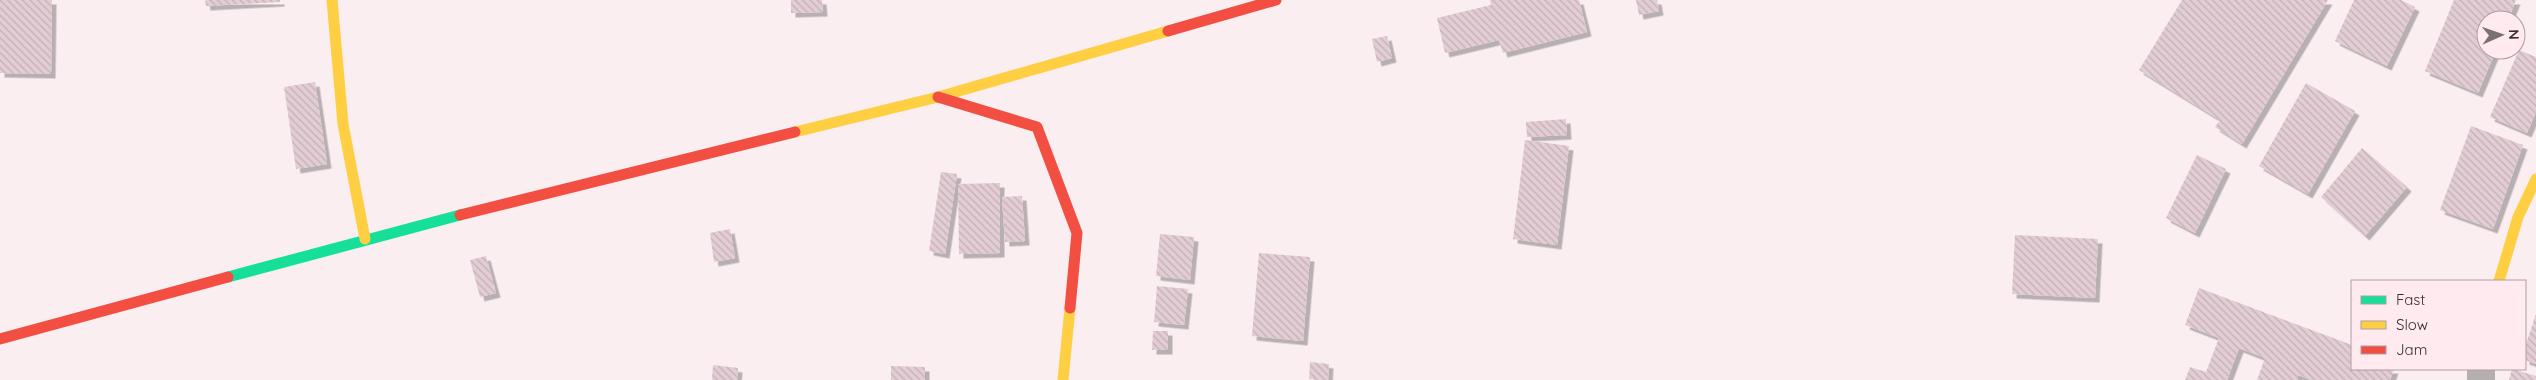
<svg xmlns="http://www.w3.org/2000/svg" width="2536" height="380" font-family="Quicksand,sans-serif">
<defs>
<pattern id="building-back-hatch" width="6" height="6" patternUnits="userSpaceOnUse" patternTransform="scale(1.25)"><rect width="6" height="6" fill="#e3cdd4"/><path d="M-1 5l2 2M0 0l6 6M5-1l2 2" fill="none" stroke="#c3b0b6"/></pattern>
<filter id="shadow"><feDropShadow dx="4.5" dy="4.5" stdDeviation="0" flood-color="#0004"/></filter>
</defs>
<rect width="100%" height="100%" fill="#faeef1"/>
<!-- building -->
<g fill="url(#building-back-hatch)" filter="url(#shadow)">
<polygon points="0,0 52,0 51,74 0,73"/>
<polygon points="205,0 280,0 280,2 206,6"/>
<polygon points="791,0 822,0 823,12 791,13"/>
<polygon points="1490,0 1579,0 1587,32 1503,53 1499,40 1445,53 1437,18 1491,5"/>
<polygon points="1636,0 1657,0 1659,11 1639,15"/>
<polygon points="2182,0 2328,0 2242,144 2215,127 2220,120 2139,70"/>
<polygon points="2354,0 2401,0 2415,7 2387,66 2335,41"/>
<polygon points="2454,0 2516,0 2508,20 2486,20 2486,50 2496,50 2478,93 2425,71"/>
<polygon points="1387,36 1392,58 1377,62 1372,39"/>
<polygon points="2519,50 2536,57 2536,112 2527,133 2490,117"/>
<polygon points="315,82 327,164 296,169 284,87"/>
<polygon points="2306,83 2355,111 2308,194 2259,166"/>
<polygon points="1566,119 1567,135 1527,137 1526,122"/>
<polygon points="2471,126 2523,145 2493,229 2440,210"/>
<polygon points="1525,140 1569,146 1557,245 1513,239"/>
<polygon points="2362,148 2407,187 2365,236 2321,197"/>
<polygon points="2197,155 2226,169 2195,233 2166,218"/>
<polygon points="941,172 957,174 945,254 929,251"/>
<polygon points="1000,183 1000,253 959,254 958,184"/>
<polygon points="1022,196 1025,241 1005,242 1002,197"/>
<polygon points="730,229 735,258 714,262 710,233"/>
<polygon points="1160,234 1194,237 1190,280 1156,276"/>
<polygon points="2015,235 2098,239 2095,298 2012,294"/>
<polygon points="1259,253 1310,257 1303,341 1252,336"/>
<polygon points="486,256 496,293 480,297 470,260"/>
<polygon points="1157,286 1188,289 1184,325 1154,322"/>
<polygon points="2199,288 2352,345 2352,369 2394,369 2390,380 2311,380 2298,375 2297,380 2257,380 2265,358 2239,348 2227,380 2185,380 2190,367 2206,372 2219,338 2185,325"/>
<polygon points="2536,314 2536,364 2525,360 2525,347"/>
<polygon points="1153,331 1168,331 1168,350 1152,350"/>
<polygon points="1310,362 1329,364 1328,380 1309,379"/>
<polygon points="713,365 738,368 737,380 712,380"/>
<polygon points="891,366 925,367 925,380 891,380"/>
<polygon points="2512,369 2536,376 2536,380 2509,380"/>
</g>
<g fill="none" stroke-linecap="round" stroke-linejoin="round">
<!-- street -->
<polyline stroke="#b5afb0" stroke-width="28" points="2481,380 2481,369"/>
<!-- fast -->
<polyline stroke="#16e098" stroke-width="11" points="228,277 460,215"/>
<!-- slow -->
<g stroke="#ffcf43" stroke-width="11">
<polyline points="332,0 343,124 365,239"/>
<polyline points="795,132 938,97 1168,31"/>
<polyline points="2499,281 2518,217 2536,179"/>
<polyline points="1063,380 1070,308"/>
</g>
<!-- jam -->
<g stroke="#f24e42" stroke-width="11">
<polyline points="1168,31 1276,0"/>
<polyline points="938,97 1037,127 1077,233 1070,308"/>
<polyline points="460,215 795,132"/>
<polyline points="0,339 228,277"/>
</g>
</g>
<!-- legend -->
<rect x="2351" y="280" width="175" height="90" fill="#feeaef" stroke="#ae9ea3"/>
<rect x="2361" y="296" width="25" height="8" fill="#16e098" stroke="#ae9ea3"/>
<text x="2396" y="305" font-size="15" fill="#372d30">Fast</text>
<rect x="2361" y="321" width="25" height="8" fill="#ffcf43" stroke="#ae9ea3"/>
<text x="2396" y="330" font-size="15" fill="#372d30">Slow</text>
<rect x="2361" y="346" width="25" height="8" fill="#f24e42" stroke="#ae9ea3"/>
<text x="2396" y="355" font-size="15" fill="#372d30">Jam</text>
<!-- north arrow -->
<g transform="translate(2501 35) rotate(88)"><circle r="24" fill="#feeaef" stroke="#ae9ea3"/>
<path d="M0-4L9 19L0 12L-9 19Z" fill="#7b7174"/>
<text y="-8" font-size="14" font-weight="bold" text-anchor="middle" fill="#372d30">N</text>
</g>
</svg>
